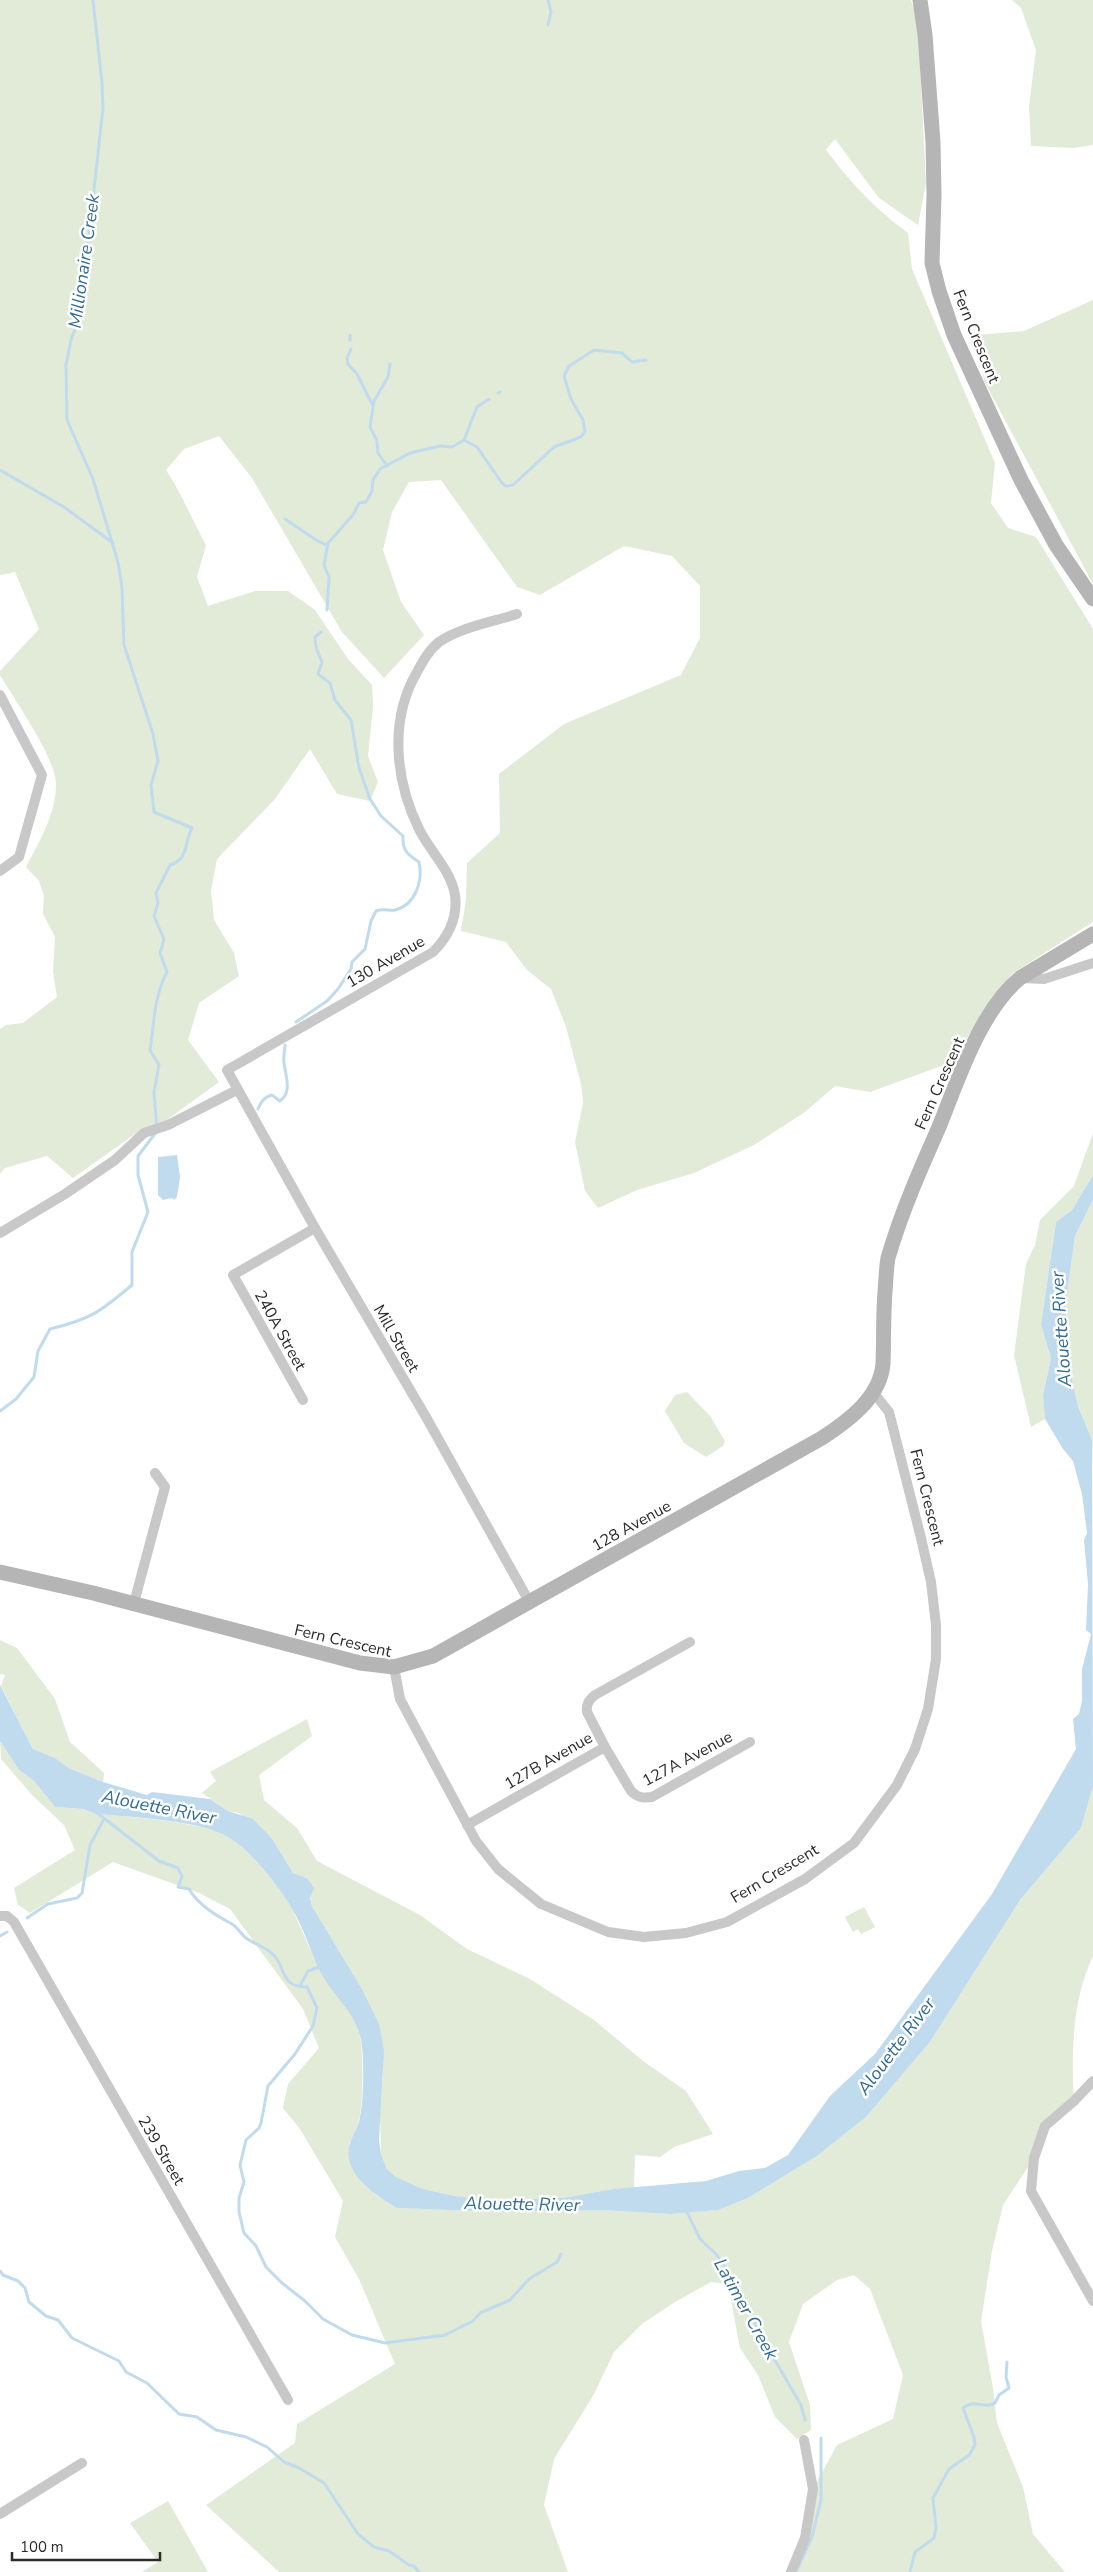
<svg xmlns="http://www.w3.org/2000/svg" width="1093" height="2572" font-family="'Nunito Sans',sans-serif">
<rect width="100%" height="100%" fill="#fff"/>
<!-- green -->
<g fill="#e1ebd7">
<path d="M0,0H911L918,22L926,183L918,225L879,198L835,139L826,150C850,182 875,209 908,233L912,269L995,463L991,503L1008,528L1036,537L1093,629V922L1013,973L994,995L952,1062L870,1092L835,1086L805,1112L754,1145L694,1173L637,1190L598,1208L585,1191L575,1142L583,1103L581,1084L566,1027L551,989L527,970L506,942L461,931L466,899L467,863L500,833L499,774L564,724L681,675L700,638V586L672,556L624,546L540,595L517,587L441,480L409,482L392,512L383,550L401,602L424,635L384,678L342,632L252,478L219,436L184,449L166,470C182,494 192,520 206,545L197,577L208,606L255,591H288L315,610L348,659L372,685L373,707L368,756L378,782L370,801L337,794L310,749L275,799L217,859L211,891L214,920L234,953L239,976L199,1003L188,1040L219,1082L165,1121L142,1129L73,1178L47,1156L5,1168L0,1174V1029L6,1025L23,1023L57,997L53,972L55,937L43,914L44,896L39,881L26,867C39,842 56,814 56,784C56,758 14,699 0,675V671L39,629L15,572L0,575Z"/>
<polygon points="1012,0 1093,0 1093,145 1073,148 1031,146 1029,106 1036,50 1021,8"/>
<polygon points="1093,300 1093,584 984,381 976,335 1024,331"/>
<polygon points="1093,1133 1093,1175 1072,1210 1056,1222 1041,1325 1051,1358 1043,1394 1045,1419 1031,1427 1014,1355 1026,1264 1035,1245 1040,1220 1074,1186"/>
<polygon points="1093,1200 1093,1466 1092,1440 1078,1406 1066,1352 1064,1305 1075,1236"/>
<polygon points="687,1392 710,1416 725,1441 723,1446 706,1457 684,1443 665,1411 675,1395"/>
<polygon points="0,1640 17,1648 55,1699 70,1742 104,1773 103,1782 69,1768 55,1758 33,1749 1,1686 5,1675 0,1674"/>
<polygon points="307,1719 312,1736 259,1775 264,1800 297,1828 317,1861 420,1915 467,1949 530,1979 594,2020 643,2061 686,2091 713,2134 674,2147 660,2157 635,2155 634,2188 613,2189 563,2198 488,2200 455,2196 423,2189 396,2177 387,2169 381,2154 380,2113 383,2073 362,1989 312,1906 307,1878 293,1873 273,1840 239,1813 228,1811 202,1793 216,1781 210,1772"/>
<path d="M0,1741L19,1770L34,1781L55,1807L82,1809L96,1814C130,1817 201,1821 229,1837C248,1848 284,1892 293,1911C303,1931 311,1954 322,1973C332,1992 350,2006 358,2026C364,2044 364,2105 358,2124C356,2131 352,2138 349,2144L361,2182L376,2195L397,2208L502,2212L602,2210L670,2214L718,2210L748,2198L817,2156L866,2117L930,2042L1020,1900L1081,1828L1093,1786V1956C1072,2000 1071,2053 1074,2101L1047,2124L1034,2158L1003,2205L992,2251L981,2321L993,2388L997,2423L1023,2487L1033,2534L1065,2572H791L813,2489L837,2445L893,2419L903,2375L870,2289L854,2275L837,2280L803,2304L789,2342L810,2405L811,2430L797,2439L775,2417L758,2375L740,2348L728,2284L711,2282L675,2302L642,2324L614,2352L594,2394L554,2459L544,2505L568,2572H279L206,2505L295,2443L297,2424L395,2364L359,2279L335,2237L343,2201L300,2129L283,2108L288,2084L319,2048L303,2009L230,1909L199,1893L113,1862L30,1913L18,1905L14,1888L75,1850L64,1825L33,1796L1,1759Z"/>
<polygon points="864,1907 875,1927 861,1934 858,1929 853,1932 845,1917"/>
<polygon points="168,2501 208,2572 142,2572 158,2562 130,2523"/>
</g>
<!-- water -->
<g fill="#c0dbed">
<polygon points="177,1155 180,1177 177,1197 174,1200 172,1198 163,1200 158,1195 158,1157"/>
<path d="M1093,1175V1200L1075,1236L1065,1305L1066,1353L1078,1406L1092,1440L1093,1786L1081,1828L1020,1900L930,2042L866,2117L817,2156L748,2198L718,2210L670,2214L602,2210L502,2212L397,2208C375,2195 341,2174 350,2143C352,2136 357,2129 359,2122C364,2102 364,2066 362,2046C358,2012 334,1999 320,1971C310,1951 304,1928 292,1909C280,1888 250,1850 230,1838C201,1820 131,1817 96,1814L83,1809L55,1807L34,1781L19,1770L0,1741V1685L33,1749L55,1758L69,1768L103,1782L147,1795L152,1792L210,1799L228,1811L253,1819L273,1840L293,1873L307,1878L314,1888L310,1898L312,1906L362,1989L379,2024L384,2050L379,2140L381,2154L387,2169L396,2177L423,2189L455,2196L488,2200L563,2198L613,2189L706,2181L739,2171L765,2168L788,2155L830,2096L875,2054L992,1894L1076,1749L1073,1719L1079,1714L1082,1701V1669L1091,1634L1086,1630L1088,1584L1084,1540L1087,1533L1082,1494L1073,1461L1063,1449L1045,1419L1043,1395L1051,1358L1041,1325L1056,1222L1072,1210Z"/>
</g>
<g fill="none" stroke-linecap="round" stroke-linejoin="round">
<!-- stream -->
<g stroke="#c0dbed" stroke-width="3">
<polyline points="548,25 551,12 548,0"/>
<polyline points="350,340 350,335"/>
<polyline points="351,349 347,358 348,364 357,374 372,404"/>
<polyline points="498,393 500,392"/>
<polyline points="464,440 477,407 489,399"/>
<polyline points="387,466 378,453 377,441 370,427 374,401 388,377 390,364"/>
<polyline points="0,470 64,507 113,543"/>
<polyline points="285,519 316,540 328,546"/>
<polyline points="327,610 329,577 324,565 328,543 353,515 359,503 366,502 372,491 373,480 380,469 410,453 440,446 452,447 464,440 477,447 502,483 506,486 513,485 554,447 581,437 585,431 583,420 571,399 564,376 569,366 594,350 622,353 632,362 646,360"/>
<path d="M296,1022L327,1001L338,989L351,969L352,962L365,949L371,921L376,911C383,908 389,911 395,910C416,905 423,880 419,862C408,855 402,850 403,836L381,816L370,799L359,768L351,720L335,700L330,683L318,674L322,662C318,653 315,647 315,637L321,632"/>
<path d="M258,1109C261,1102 264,1097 272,1095L280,1101C293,1092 285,1075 284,1062C283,1056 285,1051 285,1045"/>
<path d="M0,1411L16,1399L34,1377L38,1351L50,1329C91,1319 100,1312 132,1285V1252L148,1212L138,1175V1156L157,1131L154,1092L159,1065L150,1050C154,1024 154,996 167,972L160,953L164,939L154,916L158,903L156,893L170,865C189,859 184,843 192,828L154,812L151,785L158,761L153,734L124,645L122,588L118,562L93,479L67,420L66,365L71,340L80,316L103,108L102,83L93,0"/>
<path d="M96,1812L159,1861L178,1868L182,1876L178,1887L189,1889C198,1905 217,1916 232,1924C237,1927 241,1934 246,1938C253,1943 262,1946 269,1951C288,1964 277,1987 307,1987L317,2008L313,2026L295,2054L268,2086L261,2123L259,2128L246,2140L240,2165L244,2182L239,2198V2212L244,2233L256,2246L266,2267L282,2283L305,2301L323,2319L352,2335L385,2343L445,2335L473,2321L480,2313L510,2300L529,2279L557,2262L561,2254"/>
<polyline points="27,1918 48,1904 77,1898 82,1893 90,1845 104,1819"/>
<polyline points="0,1936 7,1932"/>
<polyline points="300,1986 308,1971 322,1966"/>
<polyline points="686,2210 700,2239 716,2254 725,2267 732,2289 752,2314 757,2329 801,2405 805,2420"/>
<polyline points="0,2271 3,2275 18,2281 25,2288 29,2302 46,2316 58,2320 72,2338 119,2361 126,2372 147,2383 179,2414 197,2417 216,2430 246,2437 267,2447 284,2462 299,2468 324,2483 358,2534 374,2547 389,2551 409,2565 414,2566 419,2572"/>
<polyline points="797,2570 812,2537 821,2500 821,2438"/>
<path d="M910,2572L915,2552L934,2538L936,2528L933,2498L949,2469L969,2455L975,2445L974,2437L963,2408C974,2398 985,2410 995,2403L999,2395L1009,2388L1006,2377L1007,2362"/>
</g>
<!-- street -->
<g stroke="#c8c8c8" stroke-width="10">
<path d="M517,614C492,622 461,627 439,642C429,650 423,661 417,672C389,720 395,780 419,829C429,850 451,870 455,895C458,918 449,936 433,952L227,1070L315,1228L426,1417L530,1603"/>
<polyline points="0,695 42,775 19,857 0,871"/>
<polyline points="1022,978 1044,979 1093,963"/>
<polyline points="0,1233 65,1194 115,1160 144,1133 168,1125 237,1090"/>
<polyline points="303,1400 233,1275 315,1228"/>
<polyline points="134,1603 165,1487 155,1473"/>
<polyline points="394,1667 400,1699 476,1841 498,1869 541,1904 608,1932 644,1937 686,1933 727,1922 805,1879 854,1843 897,1785 915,1749 928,1709 936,1659 936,1625 931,1582 921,1538 889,1412 873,1392"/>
<path d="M605,1747L631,1791C638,1798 643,1798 652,1797L750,1742"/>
<path d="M467,1825L605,1747L587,1712C586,1704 589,1700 595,1695L690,1642"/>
<polyline points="0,1916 7,1916 14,1922 288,2400"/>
<polyline points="1093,2081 1074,2101 1045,2126 1034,2158 1031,2191 1093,2301"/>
<polyline points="0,2514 82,2463"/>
<polyline points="791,2572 805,2538 813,2489 804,2440"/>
</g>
<!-- secondary -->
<g stroke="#b5b5b5" stroke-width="15">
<polyline points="920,0 925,35 933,142 934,195 932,263 939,291 954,335 1021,480 1056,545 1093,599"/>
<path d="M0,1572L93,1593L360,1663L394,1667L433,1656L822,1438C848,1421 880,1398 883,1364C884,1340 883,1316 885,1292C886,1281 886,1269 888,1258C901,1213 920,1170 939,1127C958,1080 980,1011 1020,978L1093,934"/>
</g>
</g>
<g text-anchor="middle" stroke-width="5" stroke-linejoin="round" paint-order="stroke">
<!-- street labels -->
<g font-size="16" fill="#2b2b2b" stroke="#fff">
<text transform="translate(977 336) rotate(68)" y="6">Fern Crescent</text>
<text transform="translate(385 961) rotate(-30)" y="6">130 Avenue</text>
<text transform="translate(939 1083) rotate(-66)" y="6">Fern Crescent</text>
<text transform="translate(281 1330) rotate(61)" y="6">240A Street</text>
<text transform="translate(397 1338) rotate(60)" y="6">Mill Street</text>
<text transform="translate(928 1497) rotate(76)" y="6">Fern Crescent</text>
<text transform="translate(631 1525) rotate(-29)" y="6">128 Avenue</text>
<text transform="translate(343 1640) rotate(13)" y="6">Fern Crescent</text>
<text transform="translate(687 1758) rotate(-28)" y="6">127A Avenue</text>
<text transform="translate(548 1760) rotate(-30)" y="6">127B Avenue</text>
<text transform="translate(774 1873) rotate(-31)" y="6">Fern Crescent</text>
<text transform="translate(162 2150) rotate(60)" y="6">239 Street</text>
</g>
<!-- water labels -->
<g font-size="18" font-style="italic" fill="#336c94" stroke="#fff">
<text transform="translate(84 261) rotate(-82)" y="6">Millionaire Creek</text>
<text transform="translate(1061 1329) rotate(-94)" y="6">Alouette River</text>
<text transform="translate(159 1807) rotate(11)" y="6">Alouette River</text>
<text transform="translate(896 2046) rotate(-53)" y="6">Alouette River</text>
<text transform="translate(522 2204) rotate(1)" y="6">Alouette River</text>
<text transform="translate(746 2309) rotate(61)" y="6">Latimer Creek</text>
</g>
</g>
<!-- scale -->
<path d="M12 2552v8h148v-8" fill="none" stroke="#2b2b2b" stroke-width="2.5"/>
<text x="20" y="2552" font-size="15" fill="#2b2b2b" stroke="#ffffff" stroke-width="4" paint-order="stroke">100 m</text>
</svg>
